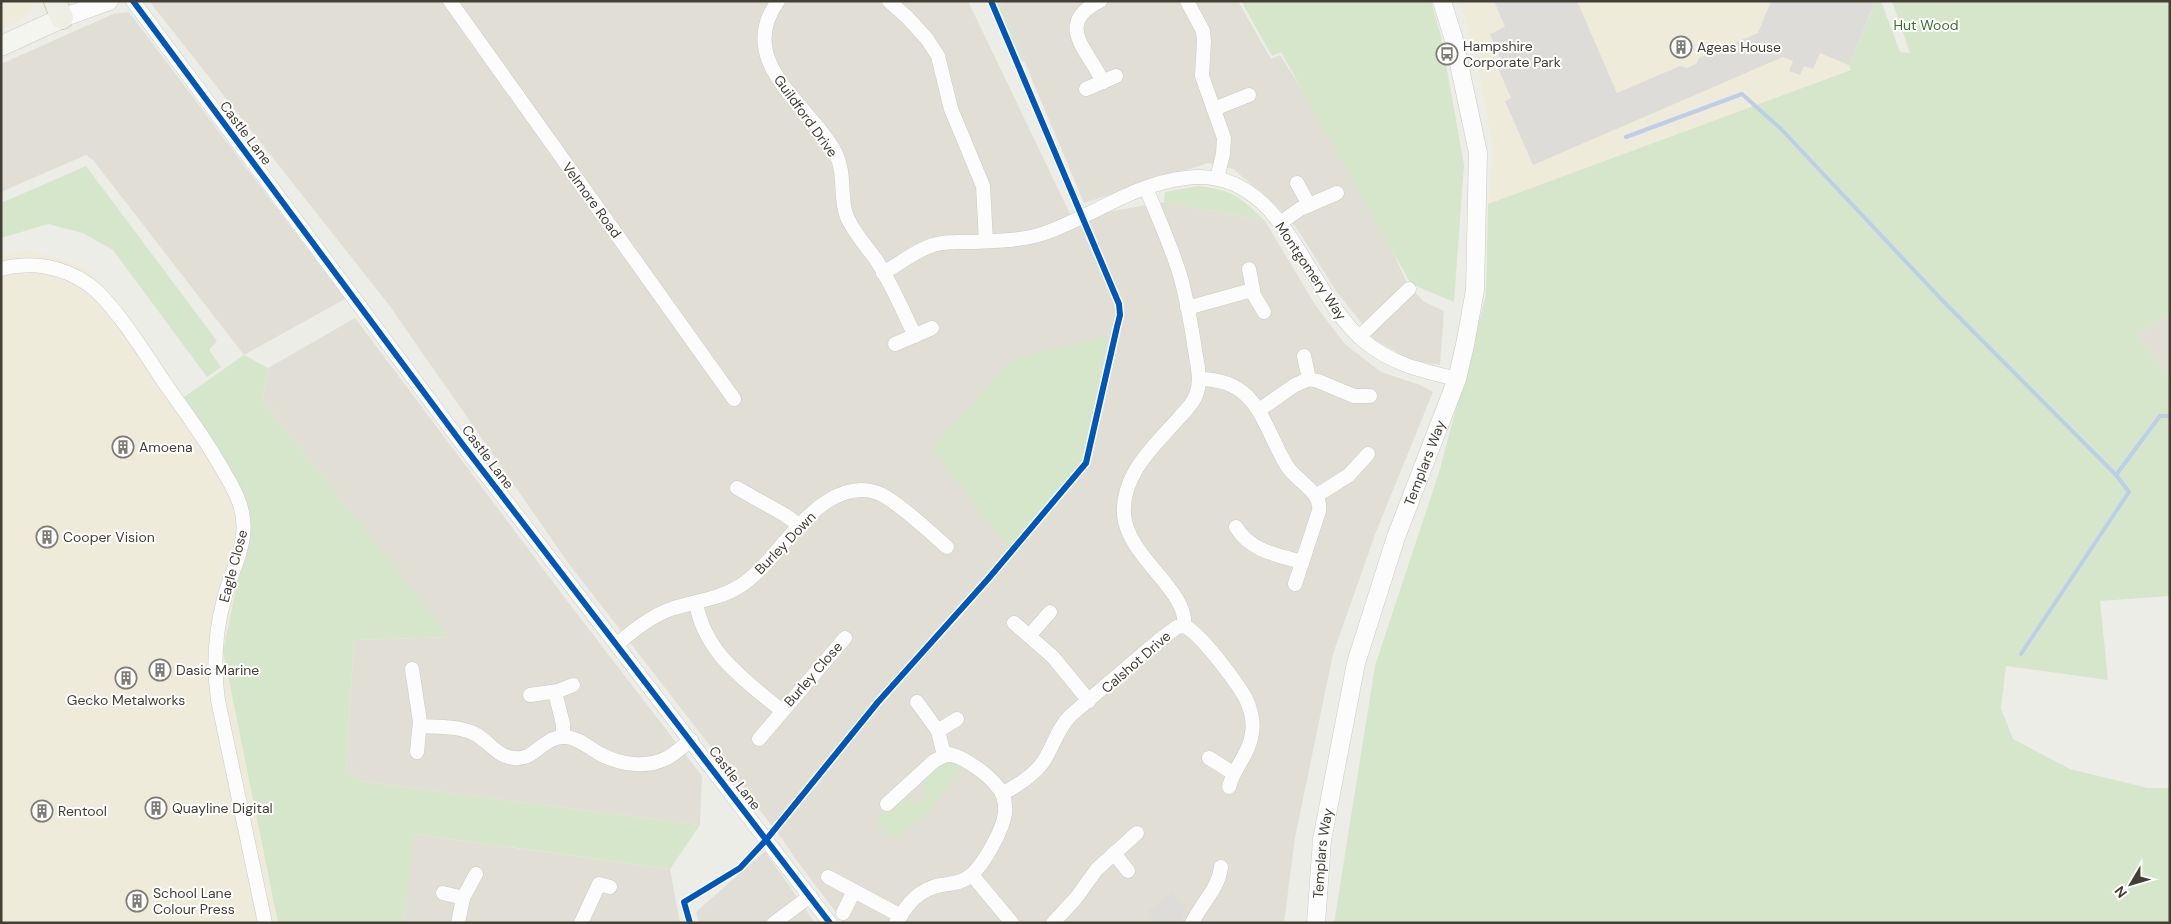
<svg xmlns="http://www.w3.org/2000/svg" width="2171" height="924" font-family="'DM Sans',sans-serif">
<rect width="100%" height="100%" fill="#edede8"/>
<!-- residential -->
<g fill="#e1dfd5">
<polygon points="149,1 968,1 1072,218 1164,202 1265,221 1316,306 1345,344 1381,372 1420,385 1433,392 1376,532 1333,654 1295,838 1284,923 844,923 794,857 783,840 569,564 389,305"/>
<polygon points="999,1 1238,1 1271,59 1280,55 1361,180 1407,283 1423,301 1444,311 1440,365 1410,360 1375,340 1336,291 1296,227 1268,198 1233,169 1208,163 1084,203"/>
<polygon points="129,12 345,299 244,355 93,160 86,155 1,192 1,64 113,14"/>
<polygon points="2170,311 2170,378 2137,336"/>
<polygon points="355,318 571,606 702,776 700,825 360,781 346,769 354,640 449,637 262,400 268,368"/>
<polygon points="413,834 670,869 680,923 404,923"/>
<polygon points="765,851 815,923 699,923 696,912"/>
</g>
<!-- commercial -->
<g fill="#efebdb">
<polygon points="1,1 32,1 33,9 23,18 1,30"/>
<polygon points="1460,1 1881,1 1900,52 1488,204 1493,150 1476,58"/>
<polygon points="27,249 87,268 184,397 242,494 241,565 223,651 278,923 1,923 1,256"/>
</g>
<!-- green -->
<g fill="#d6e6ca">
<polygon points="994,1 999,1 1024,61 1019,63"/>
<polygon points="1241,1 1431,1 1441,36 1464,165 1454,302 1411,284 1281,52 1272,56"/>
<polygon points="1873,1 1881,1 1900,52 1910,53 1892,1 2170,1 2170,311 2137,336 2170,378 2170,596 2100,601 2108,680 2006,666 2001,708 2013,739 2070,769 2148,788 2170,788 2170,923 1334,923 1375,666 1440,469 1486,295 1488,204 1851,70 1849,65 1875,3"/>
<polygon points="86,166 217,341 209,350 221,367 207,377 113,250 83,233 48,224 1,238 1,203"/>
<path d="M1198,186C1233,190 1240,197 1265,221L1164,202L1165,192Z"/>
<polygon points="1108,335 1082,461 1009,549 931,448 1011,360"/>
<polygon points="244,355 268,368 262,400 450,637 354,640 346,769 360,781 700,825 670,869 414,834 404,923 278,923 223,651 241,565 242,494 184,397"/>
<path d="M951,763L961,767L928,814L893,839L876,822L887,807L904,798L917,804L923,801L925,793L923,787C926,771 936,765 951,763Z"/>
</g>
<!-- parking -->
<g fill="#dddcd8">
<polygon points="1494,1 1577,1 1617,93 1680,66 1687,68 1696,64 1699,58 1758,33 1771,1 1875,2 1849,65 1820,53 1813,69 1804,66 1800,75 1789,71 1793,61 1783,57 1533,165 1505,101 1511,98 1498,68 1503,65 1490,34 1505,27"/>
<polygon points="1172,892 1185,908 1181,921 1179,923 1157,923 1148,911"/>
</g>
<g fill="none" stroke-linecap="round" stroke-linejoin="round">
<!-- stream -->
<g stroke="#bbcfe8" stroke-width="4">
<polyline points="1626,137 1742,94 1781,129 1942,300 2116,475 2160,416 2170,416"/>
<polyline points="2021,654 2129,492 2116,475"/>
</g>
<!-- minor casing -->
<g stroke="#cbcbc5" stroke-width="15">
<g id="minor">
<polyline points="133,1 463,445 830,923"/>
<polyline points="450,1 734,399"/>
<path d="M778,1C733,63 812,106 836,154C846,174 839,197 847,217C854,233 867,247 877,261C892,285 903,311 915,336"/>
<polyline points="889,1 908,18 927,39 938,56 951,109 983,186 986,241"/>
<path d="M1100,1C1053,24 1089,51 1103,82"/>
<polyline points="1187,1 1203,31 1204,41 1202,76 1224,138 1223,154 1217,178"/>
<polyline points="1086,89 1116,76"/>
<polyline points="1214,109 1249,95"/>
<polyline points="1297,183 1309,205"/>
<path d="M1146,188C1157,215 1170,243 1179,272C1187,297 1191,324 1195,350C1197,364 1202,381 1196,395C1193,404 1184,412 1178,419C1154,446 1121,475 1124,515C1128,558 1189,591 1184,626"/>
<polyline points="1280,223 1300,209 1337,193"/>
<path d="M1,269C31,261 62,266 88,284C114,303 146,355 164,382C185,412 208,442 225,474C233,487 242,503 243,519C247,546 230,574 224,599C215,633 213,666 218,700L265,923"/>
<polyline points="1249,269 1254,295 1264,312"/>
<path d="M883,273C899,264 915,251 933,245C944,241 958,242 970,242C995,241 1022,241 1045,233C1092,216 1134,184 1185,178C1284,164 1304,291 1364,341C1391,364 1423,371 1457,379"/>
<polyline points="1187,308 1252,290"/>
<polyline points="1359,337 1409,289"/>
<polyline points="895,344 932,328"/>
<polyline points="1304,356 1309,379"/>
<path d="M1199,379C1259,379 1262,425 1287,466C1297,482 1322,491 1319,511L1295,584"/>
<polyline points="1259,410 1295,385 1309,379 1318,381 1354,396 1370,396"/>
<polyline points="737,488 785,515 799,525"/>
<polyline points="1316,496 1349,475 1368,454"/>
<path d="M1236,527C1250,551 1277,555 1302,562"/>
<path d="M696,603C705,654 745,680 782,711"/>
<polyline points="1014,623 1053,657 1089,701"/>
<path d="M1184,626C1199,631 1238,684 1246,699C1251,710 1254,722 1252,733C1250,753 1234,767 1229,787"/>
<polyline points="1029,636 1050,612"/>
<path d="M617,644C633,631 651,616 671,609C694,601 718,600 740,586C759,574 773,555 788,538C809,513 842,480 878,493C896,500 931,533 947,547"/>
<polyline points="412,669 420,722 417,752"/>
<polyline points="555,692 563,724 563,737"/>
<polyline points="530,695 558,691 573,685"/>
<polyline points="917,702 938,731 944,755"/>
<path d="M420,726C437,727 457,726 473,733C489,740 495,756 514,758C535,761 544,735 566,737C579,738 589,748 600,754C619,764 646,769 667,758C675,754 683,746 691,740"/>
<polyline points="938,731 957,719"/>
<polyline points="759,739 845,638"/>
<polyline points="1209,758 1233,773"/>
<path d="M1002,794C1017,786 1036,774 1045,759C1054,744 1058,728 1071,715L1158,641L1177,627L1184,626"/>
<path d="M887,804L934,761L948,754C964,757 985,772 996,785C1003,792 1006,802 1005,813C1003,830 982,869 967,878C960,883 950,884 941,885C919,889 907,904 896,923"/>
<polyline points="1114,853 1128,871"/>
<polyline points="972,875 1012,923"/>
<polyline points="828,877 901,916"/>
<polyline points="443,893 463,898"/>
<polyline points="843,913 854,891"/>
<polyline points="458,923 463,898 476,874"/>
<polyline points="581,923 599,884 610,887"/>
<polyline points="774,923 810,896"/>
<polyline points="1053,923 1076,898 1097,869 1137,833"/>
<path d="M1192,923C1201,904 1219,888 1221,867"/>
</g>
</g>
<!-- tertiary casing -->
<g stroke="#cbcbc5" stroke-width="19">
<g id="tertiary">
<polyline points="62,18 109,1"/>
<path id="s1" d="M1316,923L1322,840L1356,663L1396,537L1457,379L1465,345L1475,290L1478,153L1454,40L1442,1"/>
</g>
</g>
<!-- secondary casing -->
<g stroke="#cccabf" stroke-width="21">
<polyline id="secondary" points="1,46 62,18"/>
</g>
<!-- primary casing -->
<g stroke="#cecbb7" stroke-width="24">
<polyline id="primary" points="55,1 62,18"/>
</g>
<!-- minor -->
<use href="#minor" stroke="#fcfcfc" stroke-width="14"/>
<!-- tertiary -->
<use href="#tertiary" stroke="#fcfcfc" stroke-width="18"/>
<!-- secondary -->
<use href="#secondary" stroke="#f5f5ef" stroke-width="20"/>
<!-- primary -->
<use href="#primary" stroke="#efeee4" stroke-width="22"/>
<!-- cycleway casing -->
<g stroke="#fff" stroke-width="9">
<g id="cycleway">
<polyline points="133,1 463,445 830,923"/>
<polyline points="690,923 684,902 740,868 766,840 878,702 988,579 1086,463 1117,327 1120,315 1119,304 991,1"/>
</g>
</g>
<!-- cycleway -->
<use href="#cycleway" stroke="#0057b8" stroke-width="6"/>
</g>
<!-- icons -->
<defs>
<g id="building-ring" transform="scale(1.125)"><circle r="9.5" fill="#fff" stroke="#7e7c74" stroke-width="1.5"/><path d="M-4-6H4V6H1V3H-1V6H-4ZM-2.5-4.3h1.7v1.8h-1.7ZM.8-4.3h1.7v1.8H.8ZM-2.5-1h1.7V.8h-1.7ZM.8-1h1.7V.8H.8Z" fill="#7e7c74"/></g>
<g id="bus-ring" transform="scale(1.125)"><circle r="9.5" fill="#fff" stroke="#7e7c74" stroke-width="1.5"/><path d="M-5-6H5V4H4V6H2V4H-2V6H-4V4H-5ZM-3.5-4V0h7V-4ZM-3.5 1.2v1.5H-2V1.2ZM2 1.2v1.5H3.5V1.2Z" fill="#7e7c74"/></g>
</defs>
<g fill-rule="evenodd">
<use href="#building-ring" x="1681" y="47"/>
<use href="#bus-ring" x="1447" y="54"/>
<use href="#building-ring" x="123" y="447"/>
<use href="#building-ring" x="47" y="537"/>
<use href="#building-ring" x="160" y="670"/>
<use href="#building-ring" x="126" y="678"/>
<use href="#building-ring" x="156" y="808"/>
<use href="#building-ring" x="42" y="811"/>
<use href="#building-ring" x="137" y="901"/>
</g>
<g text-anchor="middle" stroke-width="4" stroke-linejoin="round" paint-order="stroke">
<!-- park labels -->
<g font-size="14" fill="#3c6e2f" stroke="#fff">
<text x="1926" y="30">Hut Wood</text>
</g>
<!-- poi labels -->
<g font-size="14" fill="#423f35" stroke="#fff" text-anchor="start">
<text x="1463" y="51">Hampshire<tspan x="1463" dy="16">Corporate Park</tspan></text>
<text x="1697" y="52">Ageas House</text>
<text x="139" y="452">Amoena</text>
<text x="63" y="542">Cooper Vision</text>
<text x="176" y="675">Dasic Marine</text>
<text x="126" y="705" text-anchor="middle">Gecko Metalworks</text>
<text x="172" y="813">Quayline Digital</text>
<text x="58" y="816">Rentool</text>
<text x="153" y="898">School Lane<tspan x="153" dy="16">Colour Press</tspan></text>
</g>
<!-- street labels -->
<g font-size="14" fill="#423f35" stroke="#fff">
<text transform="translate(806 116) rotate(54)" y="5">Guildford Drive</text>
<text transform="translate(246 133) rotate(53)" y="5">Castle Lane</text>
<text transform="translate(592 200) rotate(54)" y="5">Velmore Road</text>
<text transform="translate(1311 271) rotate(56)" y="5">Montgomery Way</text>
<text transform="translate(488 457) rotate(53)" y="5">Castle Lane</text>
<text dy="5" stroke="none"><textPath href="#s1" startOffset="475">Templars Way</textPath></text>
<text transform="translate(785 543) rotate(-46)" y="5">Burley Down</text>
<text transform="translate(233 566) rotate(-75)" y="5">Eagle Close</text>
<text transform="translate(1136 662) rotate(-41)" y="5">Calshot Drive</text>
<text transform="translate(813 674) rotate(-49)" y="5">Burley Close</text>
<text transform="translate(735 778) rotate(53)" y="5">Castle Lane</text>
<text dy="5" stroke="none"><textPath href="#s1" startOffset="70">Templars Way</textPath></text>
</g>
</g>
<!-- border -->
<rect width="2171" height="924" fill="none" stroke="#423f35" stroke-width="5"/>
<!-- north arrow -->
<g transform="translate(2131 884) rotate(232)" stroke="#ffffff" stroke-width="4" paint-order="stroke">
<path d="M0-4L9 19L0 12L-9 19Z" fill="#423f35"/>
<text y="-8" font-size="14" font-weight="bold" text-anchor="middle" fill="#423f35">N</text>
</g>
</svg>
